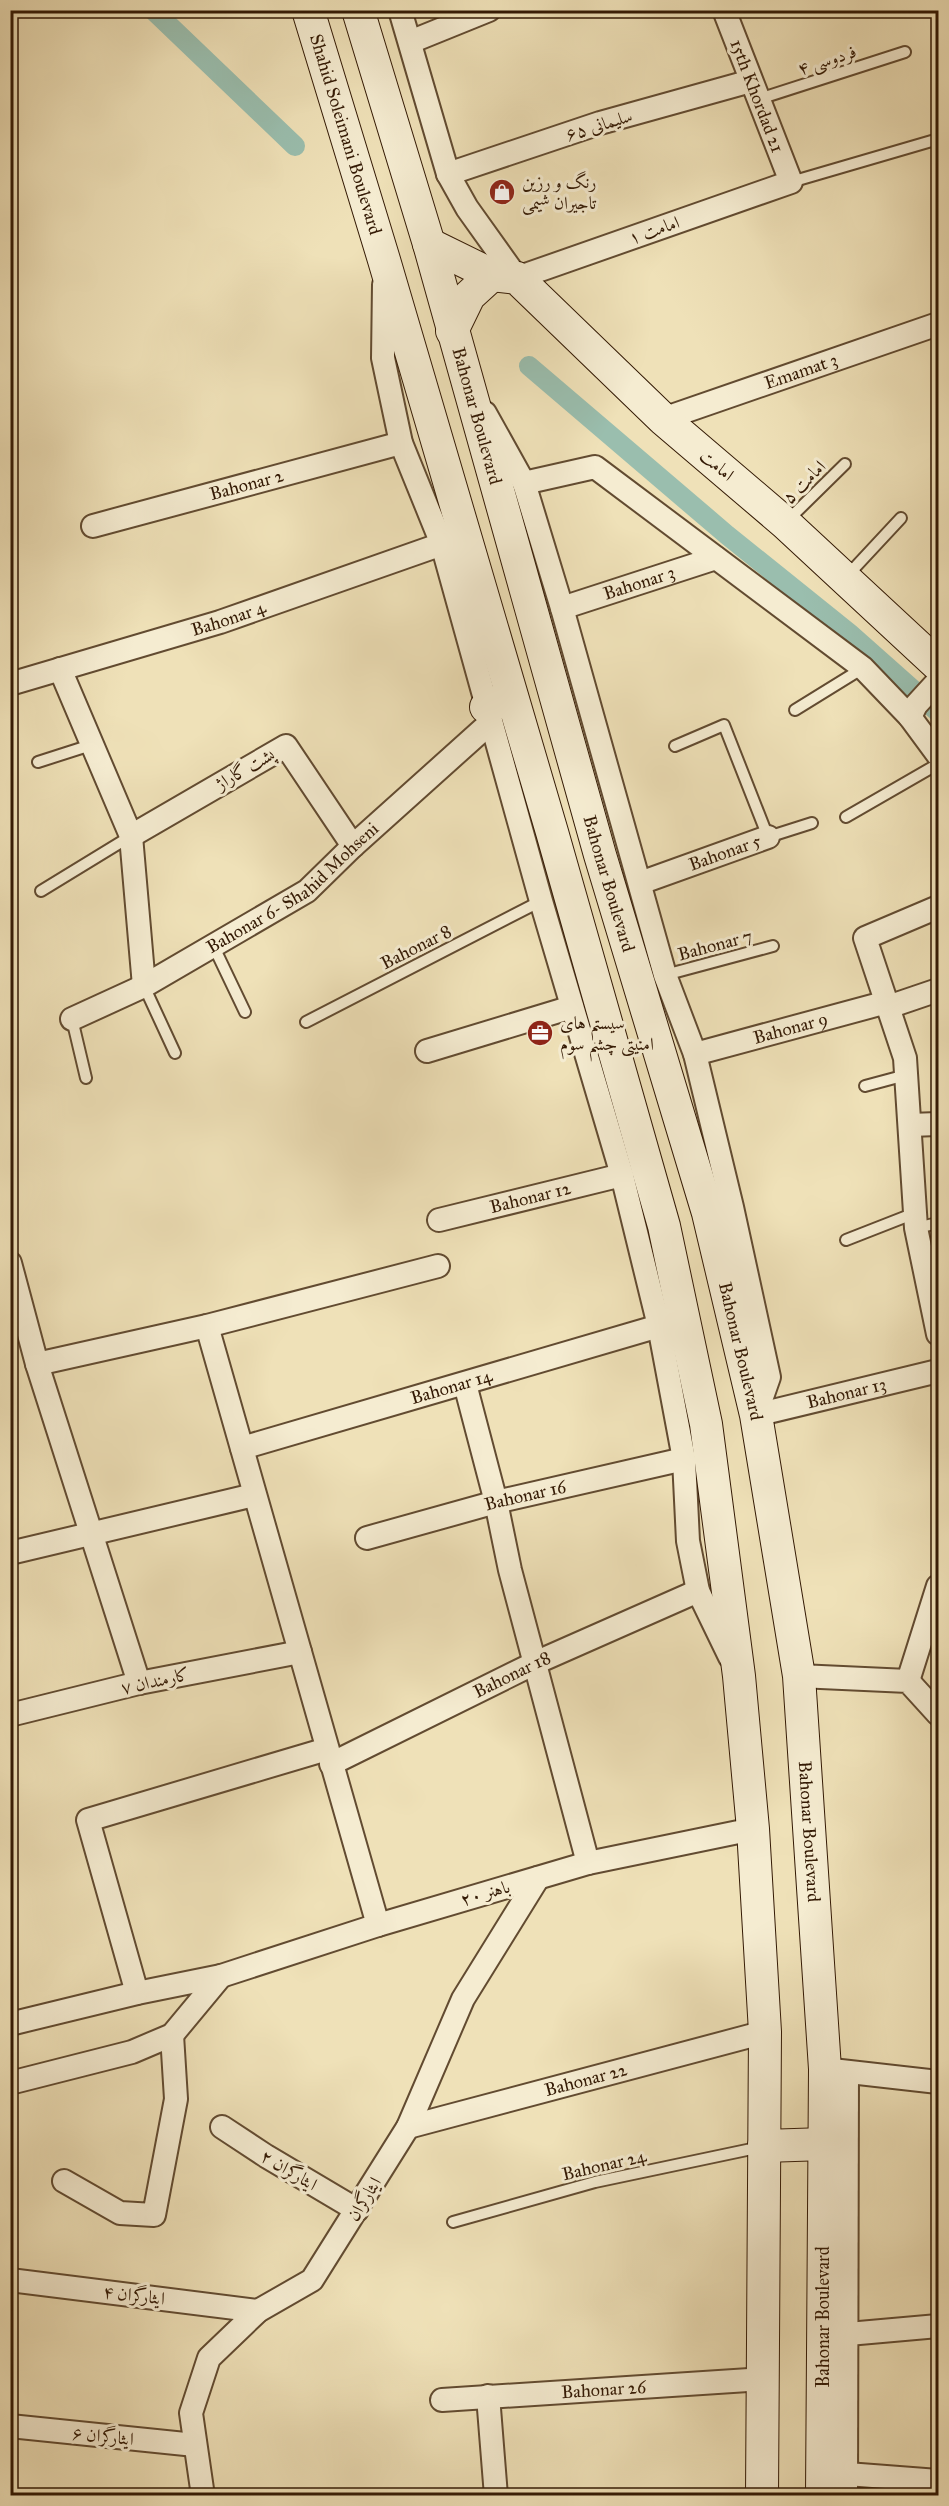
<svg xmlns="http://www.w3.org/2000/svg" width="949" height="2506" font-family="'IM FELL Great Primer',Amiri,serif">
<rect width="100%" height="100%" fill="#efe1b8"/>
<filter id="stains"><feTurbulence type="fractalNoise" baseFrequency=".00333" numOctaves="4"/><feColorMatrix values="0 0 0 0 .2 0 0 0 0 .09 0 0 0 0 .02 0 0 0 .5 -.17"/></filter>
<radialGradient id="worn" r=".72"><stop offset=".6" stop-color="#630" stop-opacity="0"/><stop offset="1" stop-color="#630" stop-opacity=".3"/></radialGradient>
<g fill="none" stroke-linecap="round" stroke-linejoin="round">
<!-- canal -->
<g stroke="#9abeae" stroke-width="20">
<polyline points="153,10 295,146"/>
<polyline points="529,366 727,535 849,633 938,712"/>
</g>
<!-- lane casing -->
<g stroke="#624b31" stroke-width="14">
<g id="lane">
<polyline points="759,99 905,52"/>
<polyline points="791,182 935,140"/>
<polyline points="788,520 845,464"/>
<polyline points="847,576 901,518"/>
<polyline points="795,710 863,668"/>
<polyline points="675,746 724,725 768,837 812,823"/>
<polyline points="38,762 91,745"/>
<polyline points="846,817 938,764"/>
<polyline points="41,891 131,836"/>
<polyline points="213,945 245,1012"/>
<polyline points="665,975 773,946"/>
<polyline points="144,986 175,1053"/>
<polyline points="72,1019 86,1078"/>
<polyline points="306,1022 541,901"/>
<polyline points="865,1086 906,1075"/>
<polyline points="916,1228 938,1223"/>
<polyline points="846,1240 915,1213"/>
<polyline points="453,2222 595,2182 761,2147"/>
</g>
</g>
<!-- street casing -->
<g stroke="#624b31" stroke-width="26">
<g id="street">
<polyline points="400,10 448,174 467,208 517,278 791,182 724,10"/>
<polyline points="410,42 489,10"/>
<polyline points="448,174 600,123 751,81"/>
<polyline points="384,285 383,358 401,443 442,544 541,901 622,1175 659,1326 684,1459 688,1541 698,1591 730,1657"/>
<polyline points="485,413 524,483 562,608 665,975 695,1054 732,1207 769,1377 756,1414"/>
<path id="s1" d="M663,419L938,324"/>
<polyline points="524,483 595,467 863,668 910,717 938,755"/>
<path id="s2" d="M93,526L401,443"/>
<path id="s3" d="M562,608L716,558"/>
<polyline points="60,669 131,836 144,986"/>
<path id="s4" d="M10,684L220,622L442,544"/>
<polyline points="910,717 916,705 938,681"/>
<polyline points="131,836 286,746 353,846"/>
<path id="s5" d="M640,883L768,837"/>
<polyline points="938,907 865,938 905,1058 916,1228 938,1334"/>
<polyline points="888,1007 938,990"/>
<path id="s6" d="M72,1019L144,986L307,891L353,846L490,723"/>
<polyline points="427,1051 572,1007"/>
<path id="s7" d="M695,1054L887,1002"/>
<polyline points="910,1125 938,1124"/>
<path id="s8" d="M439,1220L622,1175"/>
<polyline points="10,1263 37,1364 139,1683"/>
<polyline points="207,1326 378,1925"/>
<polyline points="37,1364 207,1326 438,1266"/>
<polyline points="465,1384 496,1502 510,1570 588,1863"/>
<path id="s9" d="M756,1415L938,1371"/>
<path id="s10" d="M242,1448L659,1326"/>
<path id="s11" d="M367,1538L496,1502L684,1459"/>
<polyline points="10,1553 254,1495"/>
<polyline points="799,1676 908,1681 938,1714"/>
<polyline points="908,1681 938,1586"/>
<polyline points="10,1715 139,1683 300,1652"/>
<path id="s12" d="M331,1764L535,1663L698,1591"/>
<polyline points="137,1993 88,1820 327,1749"/>
<polyline points="10,2024 137,1993 221,1976 378,1925 588,1863 753,1829"/>
<polyline points="832,2070 938,2082"/>
<polyline points="10,2083 132,2052 172,2035 221,1976"/>
<polyline points="222,2127 266,2156 357,2210"/>
<path id="s13" d="M408,2127L765,2032"/>
<polyline points="64,2181 120,2213 154,2215 176,2099 172,2035"/>
<polyline points="10,2280 258,2311"/>
<polyline points="848,2334 938,2326"/>
<polyline points="488,2396 496,2496"/>
<path id="s14" d="M442,2400L765,2379"/>
<polyline points="10,2426 195,2445"/>
<polyline points="847,2474 938,2481"/>
<polyline points="203,2496 191,2413 209,2358 258,2311 312,2280 408,2127 463,1999 538,1878"/>
<polyline points="846,2496 847,2072"/>
</g>
</g>
<!-- secondary casing -->
<g stroke="#331904" stroke-width="34">
<g id="secondary">
<path id="s15" d="M308,10L384,260L552,832L664,1226L706,1424L739,1676L753,1829L765,2032L762,2496"/>
<path id="s16" d="M358,10L429,244L600,855L708,1213L756,1415L799,1676L825,2069L822,2496"/>
<polyline points="429,244 492,275 469,296 452,331"/>
<polyline points="492,275 517,278 663,419 785,523 938,665"/>
<polyline points="486,707 512,698"/>
<polyline points="764,2146 825,2144"/>
</g>
</g>
<!-- lane -->
<use href="#lane" stroke="#f5ecd1" stroke-width="10"/>
<!-- street -->
<use href="#street" stroke="#f5ecd1" stroke-width="22"/>
<!-- secondary -->
<use href="#secondary" stroke="#f5ecd1" stroke-width="32"/>
</g>
<!-- icons -->
<defs>
<g id="shop-disc" transform="scale(1.35)"><circle r="9.5" fill="#8f2418" stroke="#f5ecd1"/><path d="M-5-2.5h2.3a2.7 3.5 0 0 1 5.4 0H5L5.5 6h-11ZM-1.5-2.5h3a1.5 2.3 0 0 0-3 0Z" fill="#fff"/></g>
<g id="office-disc" transform="scale(1.35)"><circle r="9.5" fill="#8f2418" stroke="#f5ecd1"/><path d="M-6-3h4V-5.5h4V-3h4V5H-6ZM-1-4.5V-3h2v-1.5ZM-6 0V1H6V0Z" fill="#fff"/></g>
</defs>
<g fill-rule="evenodd">
<use href="#shop-disc" x="502" y="192"/>
<use href="#office-disc" x="540" y="1033"/>
</g>
<g text-anchor="middle" stroke-width="6" stroke-linejoin="round" paint-order="stroke">
<!-- street labels -->
<g font-size="18" fill="#331904" stroke="#f5ecd1">
<text transform="translate(827 60) rotate(-18)" y="6">فردوسی ۴</text>
<text transform="translate(757 96) rotate(69)" y="6">15th Khordad 21</text>
<text transform="translate(599 125) rotate(-17)" y="6">سلیمانی ۶۵</text>
<text dy="6" stroke="none"><textPath href="#s15" startOffset="130">Shahid Soleimani Boulevard</textPath></text>
<text transform="translate(654 230) rotate(-19)" y="6">امامت ۱</text>
<text dy="6" stroke="none"><textPath href="#s1" startOffset="146">Emamat 3</textPath></text>
<text dy="6" stroke="none"><textPath href="#s16" startOffset="423">Bahonar Boulevard</textPath></text>
<text transform="translate(717 465) rotate(40)" y="6">امامت</text>
<text transform="translate(804 482) rotate(-45)" y="6">امامت ۵</text>
<text dy="6" stroke="none"><textPath href="#s2" startOffset="159">Bahonar 2</textPath></text>
<text dy="6" stroke="none"><textPath href="#s3" startOffset="81">Bahonar 3</textPath></text>
<text dy="6" stroke="none"><textPath href="#s4" startOffset="228">Bahonar 4</textPath></text>
<text transform="translate(245 769) rotate(-30)" y="6">پشت گاراژ</text>
<text dy="6" stroke="none"><textPath href="#s5" startOffset="90">Bahonar 5</textPath></text>
<text dy="6" stroke="none"><textPath href="#s16" startOffset="909">Bahonar Boulevard</textPath></text>
<text dy="6" stroke="none"><textPath href="#s6" startOffset="258">Bahonar 6- Shahid Mohseni</textPath></text>
<text transform="translate(715 945) rotate(-15)" y="6">Bahonar 7</text>
<text transform="translate(416 947) rotate(-27)" y="6">Bahonar 8</text>
<text dy="6" stroke="none"><textPath href="#s7" startOffset="99">Bahonar 9</textPath></text>
<text dy="6" stroke="none"><textPath href="#s8" startOffset="94">Bahonar 12</textPath></text>
<text dy="6" stroke="none"><textPath href="#s16" startOffset="1395">Bahonar Boulevard</textPath></text>
<text dy="6" stroke="none"><textPath href="#s10" startOffset="218">Bahonar 14</textPath></text>
<text dy="6" stroke="none"><textPath href="#s9" startOffset="93">Bahonar 13</textPath></text>
<text dy="6" stroke="none"><textPath href="#s11" startOffset="164">Bahonar 16</textPath></text>
<text dy="6" stroke="none"><textPath href="#s12" startOffset="202">Bahonar 18</textPath></text>
<text transform="translate(155 1681) rotate(-12)" y="6">کارمندان ۷</text>
<text dy="6" stroke="none"><textPath href="#s16" startOffset="1881">Bahonar Boulevard</textPath></text>
<text transform="translate(485 1893) rotate(-16)" y="6">باهنر ۲۰</text>
<text dy="6" stroke="none"><textPath href="#s13" startOffset="184">Bahonar 22</textPath></text>
<text transform="translate(604 2165) rotate(-13)" y="6">Bahonar 24</text>
<text transform="translate(289 2170) rotate(31)" y="6">ایثارگران ۲</text>
<text transform="translate(364 2199) rotate(-58)" y="6">ایثارگران</text>
<text transform="translate(134 2295) rotate(7)" y="6">ایثارگران ۴</text>
<text transform="translate(823 2317) rotate(-90)" y="6">Bahonar Boulevard</text>
<text dy="6" stroke="none"><textPath href="#s14" startOffset="162">Bahonar 26</textPath></text>
<text transform="translate(103 2436) rotate(6)" y="6">ایثارگران ۶</text>
</g>
<!-- poi labels -->
<g font-size="18" fill="#331904" stroke="#f5ecd1" text-anchor="start">
<text x="522" y="188">رنگ و رزین<tspan x="522" dy="21">تاجیران شیمی</tspan></text>
<text x="560" y="1029">سیستم های<tspan x="560" dy="21">امنیتی چشم سوم</tspan></text>
</g>
</g>
<!-- margin -->
<rect width="949" height="2506" fill="none" stroke="#efe1b8" stroke-width="36"/>
<rect x="12" y="12" width="925" height="2482" fill="none" stroke="#331904" stroke-width="3"/>
<rect x="18" y="18" width="913" height="2470" fill="none" stroke="#331904" stroke-width="1.5"/>
<rect width="100%" height="100%" filter="url(#stains)"/>
<rect width="100%" height="100%" fill="url(#worn)"/>
</svg>
